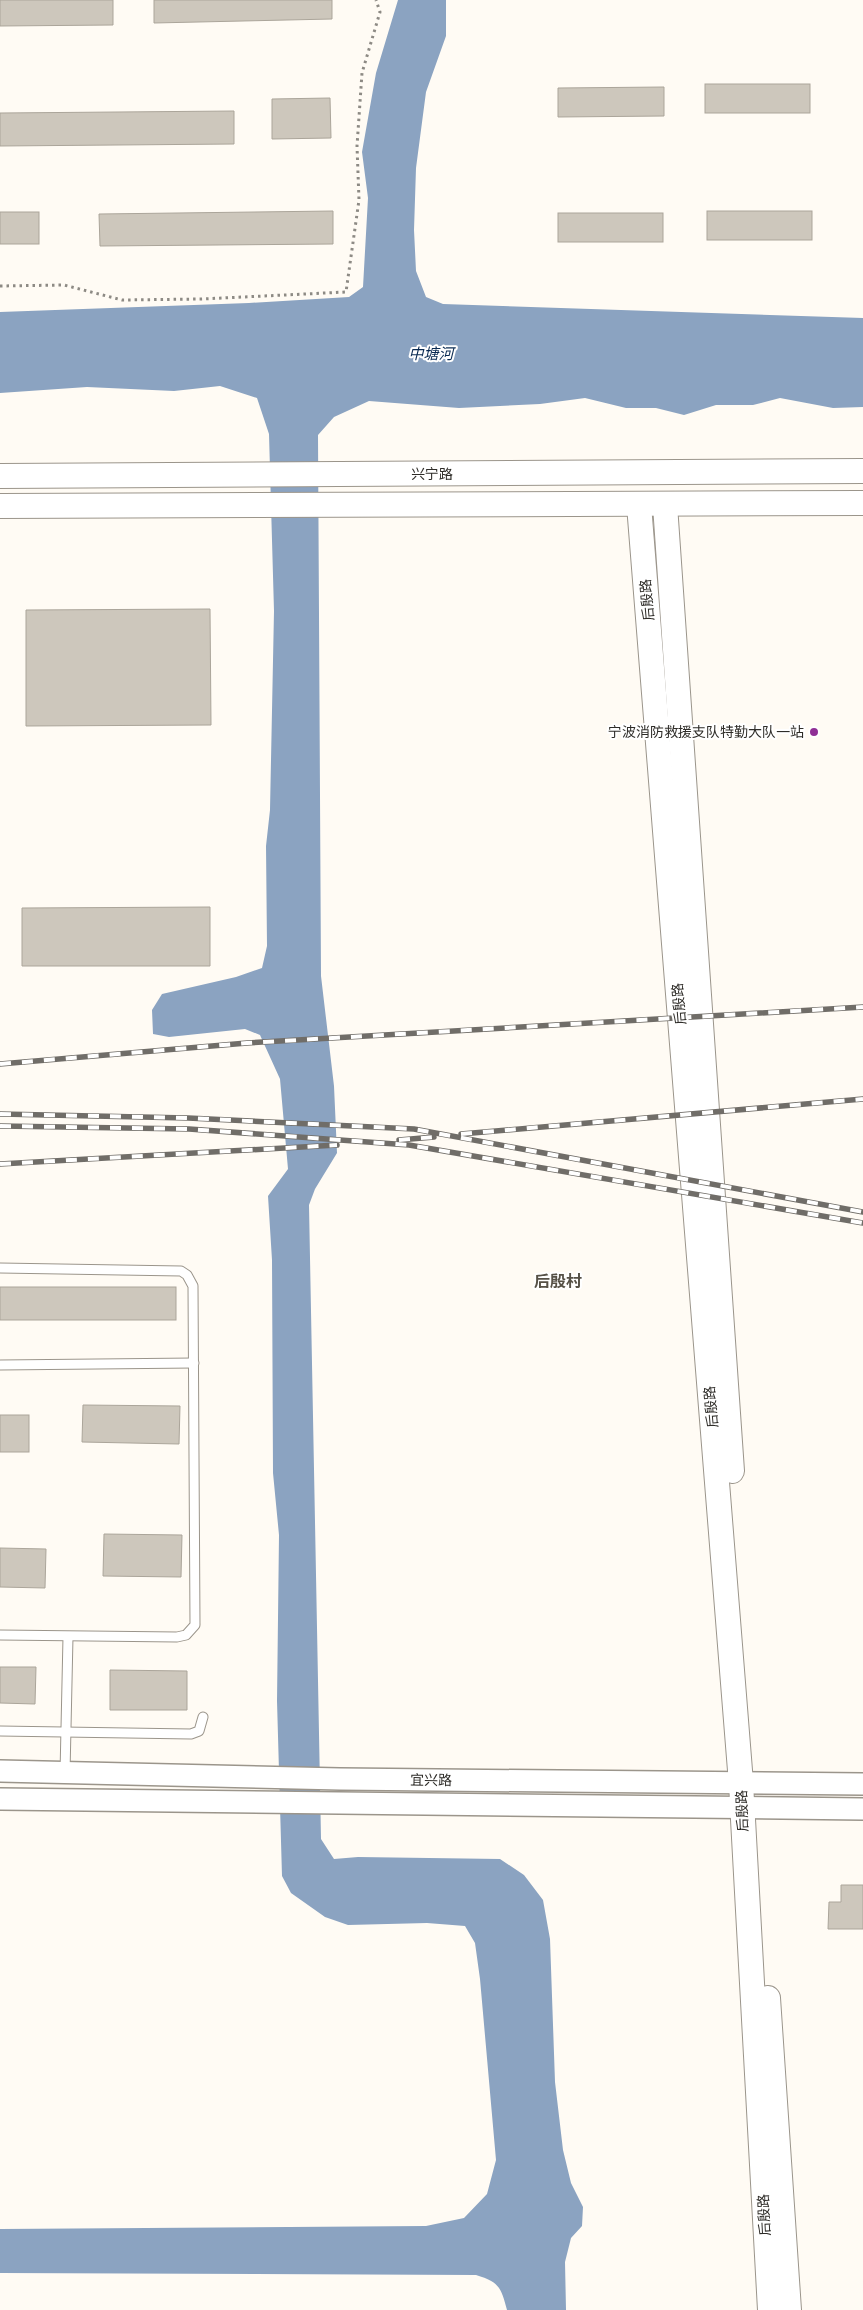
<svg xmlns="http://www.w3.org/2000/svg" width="863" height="2310" font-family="'Source Serif 4','Noto Sans SC',serif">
<rect width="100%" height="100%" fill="#fffbf4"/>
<!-- water -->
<path fill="#8ba3c1" d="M398,0H446V36L426,92L416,168L414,230L416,271L426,297L443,304L863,318V407L833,408L780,398L753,405H716L684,415L656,408H626L585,398L540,404L459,408L369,401L334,417L318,435L321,976L334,1086L337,1153L315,1189L309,1205L321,1839L334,1859L358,1857L500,1859L524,1875L543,1900L550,1939L555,2082L563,2150L571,2183L583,2207L582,2226L571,2238L565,2262L566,2310H507C501,2287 499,2282 476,2275L0,2273V2229L426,2226L464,2218L487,2194L496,2160L480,1979L475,1943L465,1926L427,1923L348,1925L325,1917L291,1893L282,1876L277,1701L279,1535L273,1473L272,1260L268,1196L288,1169L280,1079L260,1035L245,1029L169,1037L153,1034L152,1010L162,994L236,977L262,968L267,946L266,846L270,810L274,611L269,434L257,398L220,386L174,391L87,387L0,393V312L249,303L349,297L363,287L368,198L362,152L376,73Z"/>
<!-- building -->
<g fill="#cdc7bc" stroke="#aba59a">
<polygon points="0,0 113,0 113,25 0,26"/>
<polygon points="154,0 332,0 332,19 154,23"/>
<rect x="705" y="84" width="105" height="29"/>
<polygon points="664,87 664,116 558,117 558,88"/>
<polygon points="330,98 331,138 272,139 272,99"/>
<polygon points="234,111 234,144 0,146 0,113"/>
<polygon points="333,211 333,244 100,246 99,214"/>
<rect x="707" y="211" width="105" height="29"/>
<rect x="0" y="212" width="39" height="32"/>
<rect x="558" y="213" width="105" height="29"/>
<polygon points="210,609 211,725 26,726 26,610"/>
<polygon points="210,907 210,966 22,966 22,908"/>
<rect x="0" y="1287" width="176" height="33"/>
<polygon points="83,1405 180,1406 179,1444 82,1442"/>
<rect x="0" y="1415" width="29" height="37"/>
<polygon points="104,1534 182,1535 181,1577 103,1576"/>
<polygon points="0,1548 46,1549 45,1588 0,1587"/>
<polygon points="0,1667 36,1667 35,1704 0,1703"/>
<polygon points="110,1670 187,1671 187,1710 110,1710"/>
<polygon points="841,1885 863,1885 863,1929 828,1929 829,1902 841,1902"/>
</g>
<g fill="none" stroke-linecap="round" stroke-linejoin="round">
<!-- service casing -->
<g stroke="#9b958b" stroke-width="11">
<g id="service">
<polyline points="0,1268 181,1271 187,1275 193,1286 195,1625 186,1635 177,1637 0,1635"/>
<polyline points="0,1365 194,1363"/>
<polyline points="0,1731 191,1734 199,1731 203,1717"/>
<polyline points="65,1773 68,1637"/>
</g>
</g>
<!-- tertiary casing -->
<g stroke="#9b958b" stroke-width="24">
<g id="tertiary">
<polyline points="0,1771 340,1779 863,1784"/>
<polyline points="0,1799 863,1809"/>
</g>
</g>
<!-- secondary casing -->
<g stroke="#9b958b" stroke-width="26">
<g id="secondary">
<polyline points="0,476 863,471"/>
<polyline points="639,505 741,1783 770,2310"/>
<polyline points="665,505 732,1471"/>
<polyline points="0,506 863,503"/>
<polyline points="768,1998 789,2310"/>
</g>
</g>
<!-- path -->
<polyline stroke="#8d8a84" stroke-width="3" stroke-dasharray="2.5 4" stroke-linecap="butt" points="0,286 64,285 122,300 202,299 346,292 359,200 357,146 362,73 380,12 376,0"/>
<!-- service -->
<use href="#service" stroke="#fff" stroke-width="9"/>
<!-- tertiary -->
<use href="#tertiary" stroke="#fff" stroke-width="21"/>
<!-- secondary -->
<use href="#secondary" stroke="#fff" stroke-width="24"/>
<!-- rail casing -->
<g stroke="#706d68" stroke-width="5.5">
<g id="rail">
<polyline points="0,1064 247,1043 863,1007"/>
<polyline points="0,1114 188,1118 414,1129 863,1212"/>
<polyline points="0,1126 189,1129 409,1145 863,1223"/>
<polyline points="461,1134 863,1099"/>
<polyline points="399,1140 434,1137"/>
<polyline points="0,1164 337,1145"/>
</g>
</g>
<!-- rail -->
<use href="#rail" stroke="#fff" stroke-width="4" stroke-dasharray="11" stroke-linecap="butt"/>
</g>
<!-- markers -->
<circle fill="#8f2e95" stroke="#fff" stroke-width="2" cx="814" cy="732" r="5"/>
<g text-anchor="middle" stroke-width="4" stroke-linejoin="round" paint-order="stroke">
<!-- street labels -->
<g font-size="14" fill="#2e2c28" stroke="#fff">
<text x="432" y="479">兴宁路</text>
<text transform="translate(647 600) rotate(-95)" y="5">后殷路</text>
<text transform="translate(679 1004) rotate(-95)" y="5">后殷路</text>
<text transform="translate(711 1407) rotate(-95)" y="5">后殷路</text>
<text transform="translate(431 1780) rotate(1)" y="5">宜兴路</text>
<text transform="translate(742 1811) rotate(-92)" y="5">后殷路</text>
<text transform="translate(764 2215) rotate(-93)" y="5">后殷路</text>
</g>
<!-- poi labels -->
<g font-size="14" fill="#2e2c28" stroke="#fff" text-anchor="end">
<text x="804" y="737">宁波消防救援支队特勤大队一站</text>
</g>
<!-- water labels -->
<g font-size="15" font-style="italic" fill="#082951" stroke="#fff">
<text x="431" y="359">中塘河</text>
</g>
<!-- quarter labels -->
<g font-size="16" font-weight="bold" fill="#565147" stroke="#fff">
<text x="558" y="1287">后殷村</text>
</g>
</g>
</svg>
